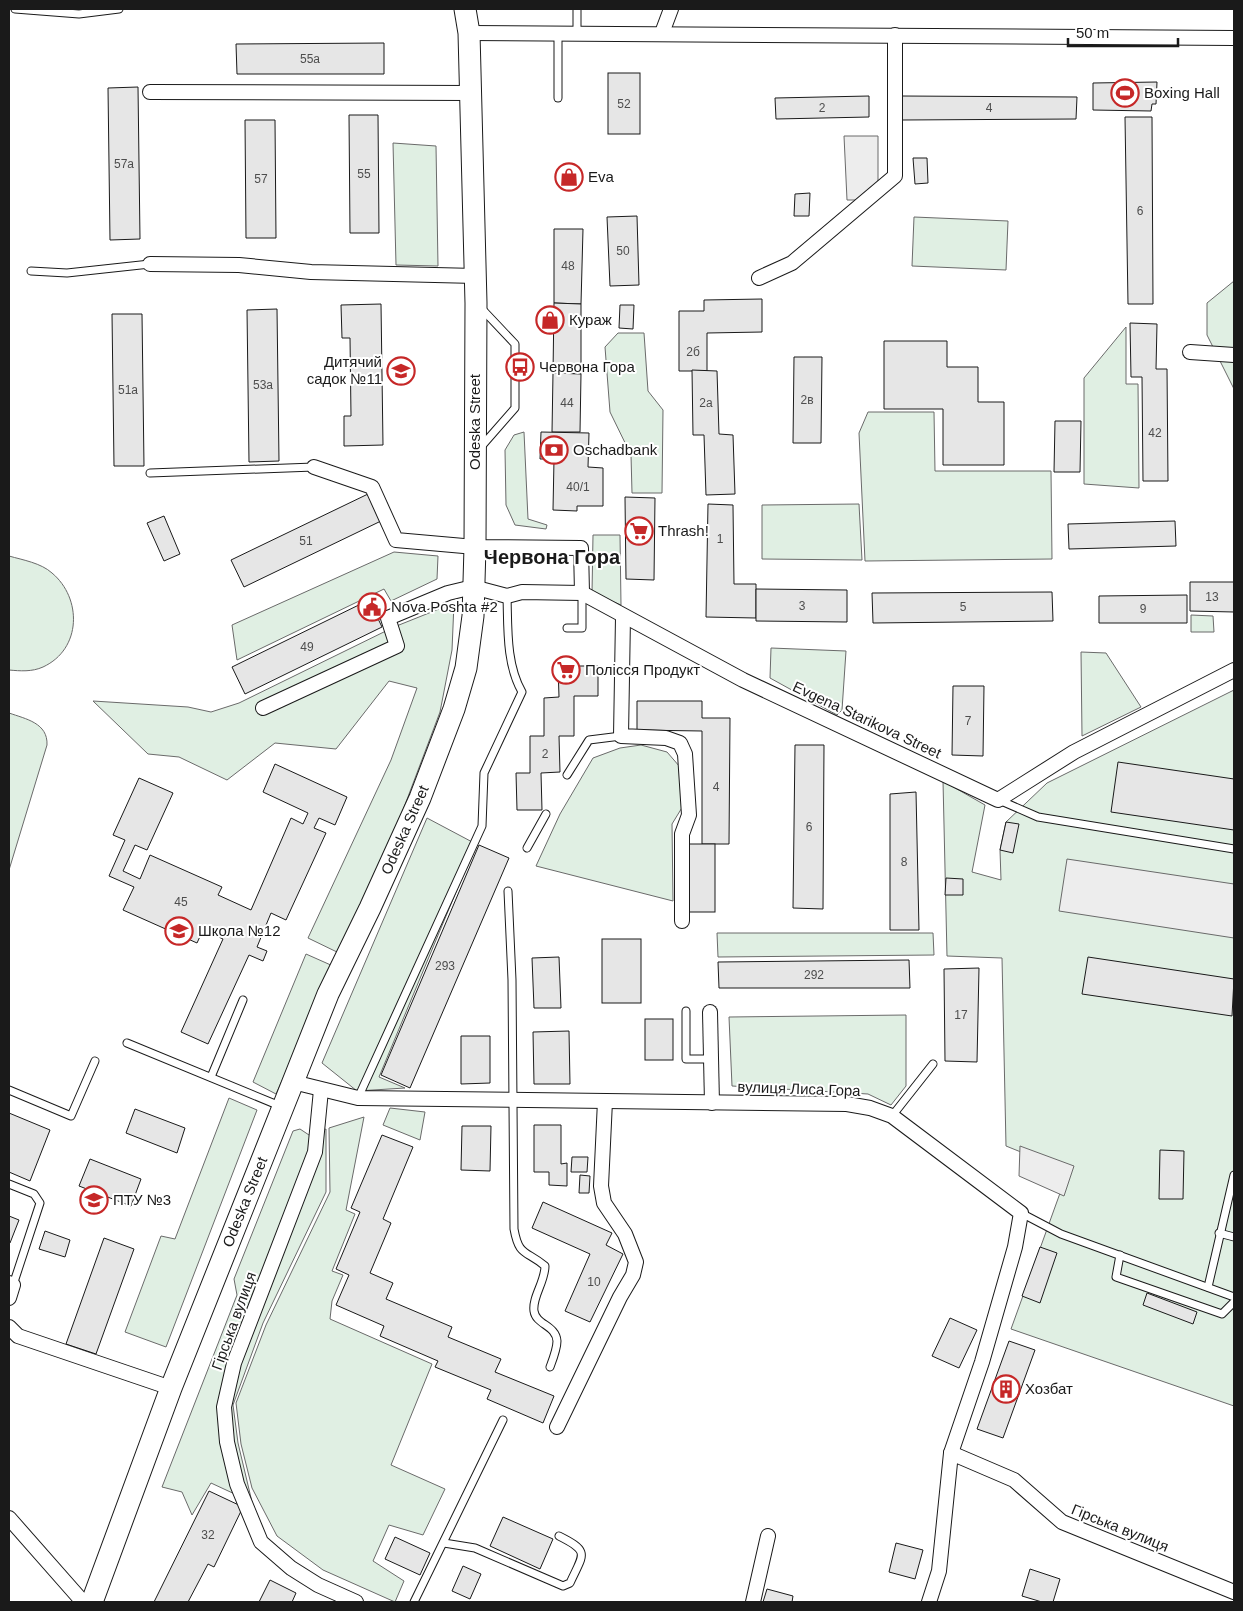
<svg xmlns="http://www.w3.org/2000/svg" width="1243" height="1611" font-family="Arial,sans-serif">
<rect width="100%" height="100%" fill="#fff"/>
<!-- green -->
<g fill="#e0efe3" stroke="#6a6a6a">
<polygon points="393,143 436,146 438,266 396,265"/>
<polygon points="914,217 1008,221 1006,270 912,266"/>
<polygon points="1234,281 1234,389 1207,335 1207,303"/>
<polygon points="1126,327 1126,384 1138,384 1139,488 1084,484 1084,378"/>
<polygon points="618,333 644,333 648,391 663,410 662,493 632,493 631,455 610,412 605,347"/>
<polygon points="868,412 934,412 935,471 1051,471 1052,559 865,561 859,433"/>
<polygon points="524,432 528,519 547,525 546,529 515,525 506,505 505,450 514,435"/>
<polygon points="859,504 862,560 762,559 762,505"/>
<polygon points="593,535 620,535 621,605 592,593"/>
<polygon points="394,552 438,556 437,579 391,601 384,589 237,660 232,625"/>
<path d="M9,556C23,560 41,563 52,573C82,598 82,649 43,667C32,672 20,671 9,670Z"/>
<polygon points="454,603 452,650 440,712 400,818 339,953 308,938 391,760 417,688 389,681 336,749 275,743 227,780 179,757 148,754 93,701 188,707 211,712 239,703 394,627"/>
<polygon points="1191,615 1213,616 1214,632 1191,632"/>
<polygon points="771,648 846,651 842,710 837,715 770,678"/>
<polygon points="1081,652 1106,653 1141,707 1082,736"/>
<polygon points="1234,690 1234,1406 1011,1329 1068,1171 1006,1146 1002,958 947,956 943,781 985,805 972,872 1001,880 1000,850 1006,822 1047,783"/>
<path d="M9,713C26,719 48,723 47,745L9,870Z"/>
<polygon points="641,745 667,752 680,767 683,806 672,824 673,901 536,866 560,814 593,758 620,748"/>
<polygon points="427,818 476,844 379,1077 405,1088 357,1091 322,1063"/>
<polygon points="717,933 933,933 934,955 718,957"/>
<polygon points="306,954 333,966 276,1094 253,1082"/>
<polygon points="906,1015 906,1086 891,1105 868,1094 732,1086 729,1017"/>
<polygon points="229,1098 257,1110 166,1347 125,1332 161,1236 175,1239"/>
<polygon points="390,1108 425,1112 420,1140 383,1125"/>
<polygon points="364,1117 346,1210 355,1214 332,1271 343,1275 332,1301 330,1319 432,1364 391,1465 445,1489 423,1535 389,1525 373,1561 404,1581 395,1602 323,1570 277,1536 252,1488 241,1444 236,1403 266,1325 330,1192 329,1128"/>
<polygon points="300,1129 309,1135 326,1129 326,1192 263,1323 233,1405 238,1443 252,1502 211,1483 192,1515 182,1492 162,1487 237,1295 234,1279 293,1131"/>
</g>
<!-- parking -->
<g fill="#ededed" stroke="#6a6a6a">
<polygon points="844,136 878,136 878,200 847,200"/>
<polygon points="1067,859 1234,884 1234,938 1059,911"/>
<polygon points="1020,1146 1074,1166 1064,1196 1019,1176"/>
</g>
<!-- building -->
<g fill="#e6e6e6" stroke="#1a1a1a">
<polygon points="384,43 384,74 237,74 236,44"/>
<rect x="608" y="73" width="32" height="61"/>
<polygon points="1157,82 1156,104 1152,104 1151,111 1093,110 1093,83"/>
<polygon points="138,87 140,239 110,240 108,88"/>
<polygon points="869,96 869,117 776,119 775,98"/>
<polygon points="902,96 1077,97 1076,119 902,120"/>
<polygon points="349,115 378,115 379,233 350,233"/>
<polygon points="1125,117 1152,117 1153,304 1128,304"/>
<polygon points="245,120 275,120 276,238 246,238"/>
<polygon points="913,158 927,158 928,183 915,184"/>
<polygon points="810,193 809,216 794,216 795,194"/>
<polygon points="637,216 639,285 610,286 607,217"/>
<polygon points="554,229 583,229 581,304 554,303"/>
<polygon points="762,299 762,332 707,333 707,371 679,371 679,311 704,311 704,300"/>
<polygon points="554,303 581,304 581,374 553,373"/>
<polygon points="381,304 383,445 344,446 344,416 351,416 350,338 342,338 341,305"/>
<polygon points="620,305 634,305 633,329 619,328"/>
<polygon points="277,309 279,461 249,462 247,310"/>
<polygon points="112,314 142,314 144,466 114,466"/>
<polygon points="1130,323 1157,324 1156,369 1167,369 1168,481 1143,481 1142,377 1131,377"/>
<polygon points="884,341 947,341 947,367 978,367 978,402 1004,402 1004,465 943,465 943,409 884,409"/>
<polygon points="794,357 822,357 821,443 793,443"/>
<polygon points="692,370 717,371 719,434 733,435 735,494 706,495 704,435 693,435"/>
<polygon points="553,373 581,374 580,432 552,432"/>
<polygon points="1055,421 1081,421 1080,472 1054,472"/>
<polygon points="541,432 589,433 588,467 603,468 603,506 577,506 577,511 553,510 554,459 540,459"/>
<polygon points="368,494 381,521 244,587 231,560"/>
<polygon points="625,497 655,498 654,580 626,579"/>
<polygon points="708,504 733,505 734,584 756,584 756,618 706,617"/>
<polygon points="164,516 180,554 164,561 147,523"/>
<polygon points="1175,521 1176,546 1069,549 1068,524"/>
<polygon points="1190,582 1234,582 1234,612 1190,611"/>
<polygon points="756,589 847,590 847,622 756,621"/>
<polygon points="1052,592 1053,621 873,623 872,593"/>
<polygon points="1187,595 1187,623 1099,623 1099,596"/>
<polygon points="369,600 382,627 245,694 232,667"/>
<polygon points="558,666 598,666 598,696 574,696 574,736 559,736 560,772 541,773 542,810 517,810 516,773 530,773 530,736 544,736 544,698 559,697"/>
<polygon points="953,686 984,686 983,756 952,755"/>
<polygon points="637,701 702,701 702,718 730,718 729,844 702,844 702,731 637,730"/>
<polygon points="795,745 824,745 823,909 793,908"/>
<polygon points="1118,762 1234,779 1234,830 1111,812"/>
<polygon points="275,764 347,797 335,825 319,818 314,828 326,833 286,920 271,913 257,947 267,951 263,961 249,955 208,1044 181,1032 223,939 203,930 197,943 123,910 134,887 109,876 125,840 113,835 139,778 173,793 147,850 135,845 123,871 140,879 150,855 222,887 218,895 251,910 291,818 303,824 308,813 263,792"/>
<polygon points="916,792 919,930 890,930 890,794"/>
<polygon points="1006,822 1019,824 1013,853 1000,850"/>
<rect x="687" y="844" width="28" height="68"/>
<polygon points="479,845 509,858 410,1088 381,1075"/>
<polygon points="946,878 963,879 963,895 945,895"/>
<rect x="602" y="939" width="39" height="64"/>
<polygon points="559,957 561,1008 534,1008 532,958"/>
<polygon points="1088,957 1234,979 1232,1016 1082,994"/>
<polygon points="909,960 910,988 719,988 718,962"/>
<polygon points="979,968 977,1062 945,1061 944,969"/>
<rect x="645" y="1019" width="28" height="41"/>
<polygon points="569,1031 570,1084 534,1084 533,1032"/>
<polygon points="461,1036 490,1036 490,1083 461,1084"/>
<polygon points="135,1109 185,1128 177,1153 126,1133"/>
<polygon points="9,1113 50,1130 30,1181 9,1172"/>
<polygon points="534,1125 561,1125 561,1164 567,1163 567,1186 549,1185 549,1172 534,1172"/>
<polygon points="462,1126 491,1126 490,1171 461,1170"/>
<polygon points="382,1135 413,1147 383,1219 391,1223 370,1273 393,1283 386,1299 452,1327 448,1337 501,1359 495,1372 554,1396 543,1423 487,1399 491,1390 435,1367 438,1361 380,1336 384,1326 336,1305 349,1275 336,1269 360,1212 351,1208"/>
<polygon points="1160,1150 1184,1151 1183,1199 1159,1199"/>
<polygon points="572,1157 588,1157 587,1172 571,1172"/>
<polygon points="90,1159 141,1179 131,1206 79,1186"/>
<polygon points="580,1175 590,1176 589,1193 579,1193"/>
<polygon points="543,1202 612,1233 606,1245 623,1254 590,1322 565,1311 590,1254 532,1228"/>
<polygon points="9,1216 19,1220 10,1243 9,1242"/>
<polygon points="45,1231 70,1240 65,1257 39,1249"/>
<polygon points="104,1238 134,1249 96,1354 66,1344"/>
<polygon points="1040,1247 1057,1253 1040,1303 1022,1296"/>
<polygon points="1147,1293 1197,1312 1193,1324 1143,1305"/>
<polygon points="950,1318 977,1330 959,1368 932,1356"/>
<polygon points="1009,1341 1035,1350 1003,1438 977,1429"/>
<polygon points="209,1491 243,1507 214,1567 208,1564 188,1602 154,1602"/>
<polygon points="503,1517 553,1539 540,1569 490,1546"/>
<polygon points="395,1537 430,1553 420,1575 385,1559"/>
<polygon points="896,1543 923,1550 915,1579 889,1572"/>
<polygon points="463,1566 481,1574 470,1599 452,1591"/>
<polygon points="1030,1569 1060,1579 1053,1602 1042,1602 1022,1596"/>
<polygon points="270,1580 296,1593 292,1602 259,1602"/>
<polygon points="767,1589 793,1596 792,1602 763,1602"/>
</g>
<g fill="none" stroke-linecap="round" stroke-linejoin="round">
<!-- lane casing -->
<g stroke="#1a1a1a" stroke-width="9">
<g id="lane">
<polyline points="15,9 79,14 119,9"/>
<polyline points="558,33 558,98"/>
<polyline points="577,33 577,9"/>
<polyline points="31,271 67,273 150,264"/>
<polyline points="480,448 515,408 515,344 481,308"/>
<polyline points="150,473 314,467"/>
<polyline points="567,628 582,628 582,593"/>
<polyline points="567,775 589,740 621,736"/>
<polyline points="999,800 1038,817 1234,849"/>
<polyline points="527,848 546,814"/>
<path d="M508,891L512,980L514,1229C519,1257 526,1250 545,1266C545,1282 532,1297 534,1311C536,1325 556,1325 557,1341C557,1349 553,1359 550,1367"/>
<polyline points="686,1011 686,1059 711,1059"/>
<polyline points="127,1043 280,1106"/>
<polyline points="211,1077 243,1000"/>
<polyline points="9,1090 71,1116 95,1061"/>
<path d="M358,1098L482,826L484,773L522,692C506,664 508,628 507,596"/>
<polyline points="892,1116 933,1064"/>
<polyline points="9,1184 34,1194 40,1203 13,1285"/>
<polyline points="1021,1213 1061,1234 1234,1297"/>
<polyline points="1219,1233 1234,1237"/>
<polyline points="1120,1255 1116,1277 1222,1314 1234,1302"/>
<polyline points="1208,1287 1234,1175"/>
<path d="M444,1543L475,1548L563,1586L570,1583C583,1554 591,1552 559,1536"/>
<polyline points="414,1602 503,1420"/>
</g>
</g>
<!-- street casing -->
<g stroke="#1a1a1a" stroke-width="16">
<g id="street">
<polyline points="469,33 1234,38"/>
<polyline points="662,33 671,9"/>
<polyline points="150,92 471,93"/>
<polyline points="150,264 239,265 311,272 476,276"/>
<polyline points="759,278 792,263 895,176 895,35"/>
<polyline points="1190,352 1234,355"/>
<polyline points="314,467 372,487 396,540 475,547 581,548 582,593"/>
<polyline points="623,617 621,736 666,738 680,743 685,754 689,815 682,834 682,921"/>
<polyline points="263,708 397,646 388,618 448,593 473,587 507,596 522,592 582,593 743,680 998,800 1074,752 1234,670"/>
<polyline points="710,1012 712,1103"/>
<polyline points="293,1082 358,1098 847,1104 870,1108 892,1116 1021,1213 1015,1247 982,1362 951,1453 939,1571 929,1602"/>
<polyline points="321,1090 315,1152 234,1363 224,1407 227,1442 237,1484 261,1542 291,1568 318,1585 356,1602"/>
<polyline points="9,1283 13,1285 9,1298"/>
<polyline points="9,1327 18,1336 171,1388"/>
<polyline points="557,1427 620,1297 633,1275 636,1262 625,1234 604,1203 601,1186 605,1101"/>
<polyline points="951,1453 1014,1480 1062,1522 1234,1592"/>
<polyline points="9,1518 83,1602"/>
<polyline points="753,1602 768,1536"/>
</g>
</g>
<!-- primary casing -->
<g stroke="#1a1a1a" stroke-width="23">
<polyline id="primary" points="92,1602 171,1388 293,1082 328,994 370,908 420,798 454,709 466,668 473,616 475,547 476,303 469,33 465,9"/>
</g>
<!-- lane -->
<use href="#lane" stroke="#fff" stroke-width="7"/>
<!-- street -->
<use href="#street" stroke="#fff" stroke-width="14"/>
<!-- primary -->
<use href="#primary" stroke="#fff" stroke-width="21"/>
</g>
<!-- icons -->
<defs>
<g id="stadium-ring" transform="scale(1.4375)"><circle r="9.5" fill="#fff" stroke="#c62828" stroke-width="1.5"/><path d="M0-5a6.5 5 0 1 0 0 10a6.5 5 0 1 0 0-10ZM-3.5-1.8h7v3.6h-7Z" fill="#c62828"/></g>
<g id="shop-ring" transform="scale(1.4375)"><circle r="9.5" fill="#fff" stroke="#c62828" stroke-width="1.5"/><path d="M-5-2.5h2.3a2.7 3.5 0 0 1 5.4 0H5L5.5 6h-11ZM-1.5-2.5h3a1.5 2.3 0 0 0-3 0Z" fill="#c62828"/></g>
<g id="bus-ring" transform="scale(1.4375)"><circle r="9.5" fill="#fff" stroke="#c62828" stroke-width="1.5"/><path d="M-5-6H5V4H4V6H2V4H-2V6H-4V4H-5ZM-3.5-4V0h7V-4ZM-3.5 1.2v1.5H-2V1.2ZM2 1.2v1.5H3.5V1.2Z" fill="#c62828"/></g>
<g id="school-ring" transform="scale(1.4375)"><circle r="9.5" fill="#fff" stroke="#c62828" stroke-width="1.5"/><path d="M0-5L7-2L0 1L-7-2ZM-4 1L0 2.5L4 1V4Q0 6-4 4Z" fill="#c62828"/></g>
<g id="bank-ring" transform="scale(1.4375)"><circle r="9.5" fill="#fff" stroke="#c62828" stroke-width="1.5"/><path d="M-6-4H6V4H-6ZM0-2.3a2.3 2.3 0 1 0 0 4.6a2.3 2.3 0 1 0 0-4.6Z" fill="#c62828"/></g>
<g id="supermarket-ring" transform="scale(1.4375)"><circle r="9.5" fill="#fff" stroke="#c62828" stroke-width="1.5"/><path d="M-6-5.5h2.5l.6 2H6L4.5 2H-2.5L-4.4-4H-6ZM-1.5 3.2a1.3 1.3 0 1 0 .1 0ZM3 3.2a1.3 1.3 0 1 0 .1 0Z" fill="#c62828"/></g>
<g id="civic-ring" transform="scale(1.4375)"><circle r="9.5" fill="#fff" stroke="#c62828" stroke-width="1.5"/><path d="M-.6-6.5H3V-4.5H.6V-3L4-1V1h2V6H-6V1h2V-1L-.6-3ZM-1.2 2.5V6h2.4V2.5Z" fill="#c62828"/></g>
<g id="university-ring" transform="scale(1.4375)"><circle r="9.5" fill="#fff" stroke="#c62828" stroke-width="1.5"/><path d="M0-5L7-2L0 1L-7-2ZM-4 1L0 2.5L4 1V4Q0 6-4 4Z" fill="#c62828"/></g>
<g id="building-ring" transform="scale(1.4375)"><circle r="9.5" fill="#fff" stroke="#c62828" stroke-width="1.5"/><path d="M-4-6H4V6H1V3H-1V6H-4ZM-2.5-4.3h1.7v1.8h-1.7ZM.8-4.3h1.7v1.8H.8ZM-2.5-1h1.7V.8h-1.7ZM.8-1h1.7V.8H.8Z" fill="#c62828"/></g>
</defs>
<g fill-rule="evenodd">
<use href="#stadium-ring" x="1125" y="93"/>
<use href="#shop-ring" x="569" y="177"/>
<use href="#shop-ring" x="550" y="320"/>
<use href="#bus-ring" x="520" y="367"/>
<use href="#school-ring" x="401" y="371"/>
<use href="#bank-ring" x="554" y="450"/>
<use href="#supermarket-ring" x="639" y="531"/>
<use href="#civic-ring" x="372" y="607"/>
<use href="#supermarket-ring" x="566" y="670"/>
<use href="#school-ring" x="179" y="931"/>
<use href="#university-ring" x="94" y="1200"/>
<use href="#building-ring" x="1006" y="1389"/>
</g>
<g text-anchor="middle" stroke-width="4" stroke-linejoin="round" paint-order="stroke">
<!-- number labels -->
<g font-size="12" fill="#4d4d4d">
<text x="310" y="63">55а</text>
<text x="624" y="108">52</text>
<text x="822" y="112">2</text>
<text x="989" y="112">4</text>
<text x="124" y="168">57а</text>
<text x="364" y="178">55</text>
<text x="261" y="183">57</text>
<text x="1140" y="215">6</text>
<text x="623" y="255">50</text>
<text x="568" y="270">48</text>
<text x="693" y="356">2б</text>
<text x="263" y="389">53а</text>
<text x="128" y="394">51а</text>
<text x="807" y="404">2в</text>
<text x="567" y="407">44</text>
<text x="706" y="407">2а</text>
<text x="1155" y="437">42</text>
<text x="578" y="491">40/1</text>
<text x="720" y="543">1</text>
<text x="306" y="545">51</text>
<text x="1212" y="601">13</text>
<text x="802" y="610">3</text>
<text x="963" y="611">5</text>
<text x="1143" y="613">9</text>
<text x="307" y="651">49</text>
<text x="968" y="725">7</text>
<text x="545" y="758">2</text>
<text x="716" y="791">4</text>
<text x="809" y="831">6</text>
<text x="904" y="866">8</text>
<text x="181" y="906">45</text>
<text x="445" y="970">293</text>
<text x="814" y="979">292</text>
<text x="961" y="1019">17</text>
<text x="594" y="1286">10</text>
<text x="208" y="1539">32</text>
</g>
<!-- poi labels -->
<g font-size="15" fill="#1a1a1a" stroke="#fff" text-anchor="start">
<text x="1144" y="98">Boxing Hall</text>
<text x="588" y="182">Eva</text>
<text x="569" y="325">Кураж</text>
<text x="382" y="367" text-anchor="end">Дитячий<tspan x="382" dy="17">садок №11</tspan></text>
<text x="539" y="372">Червона Гора</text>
<text x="573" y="455">Oschadbank</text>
<text x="658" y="536">Thrash!</text>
<text x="391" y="612">Nova Poshta #2</text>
<text x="585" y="675">Полісся Продукт</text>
<text x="198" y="936">Школа №12</text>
<text x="113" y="1205">ПТУ №3</text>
<text x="1025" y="1394">Хозбат</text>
</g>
<!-- street labels -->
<g font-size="15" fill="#1a1a1a" stroke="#fff">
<text transform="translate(475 422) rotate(-90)" y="5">Odeska Street</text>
<text transform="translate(867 720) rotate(25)" y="5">Evgena Starikova Street</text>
<text transform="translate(405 830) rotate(-66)" y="5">Odeska Street</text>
<text transform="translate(799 1089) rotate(2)" y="5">вулиця Лиса Гора</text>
<text transform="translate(245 1202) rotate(-68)" y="5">Odeska Street</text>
<text transform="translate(234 1321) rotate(-70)" y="5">Гірська вулиця</text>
<text transform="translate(1120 1528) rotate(22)" y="5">Гірська вулиця</text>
</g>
<!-- district labels -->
<g font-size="20" font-weight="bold" fill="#1a1a1a" stroke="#fff">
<text x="552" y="564">Червона Гора</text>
</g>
</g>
<!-- border -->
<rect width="1243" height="1611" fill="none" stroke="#1a1a1a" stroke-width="20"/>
<!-- scale -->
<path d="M1068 38v8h110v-8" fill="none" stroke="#1a1a1a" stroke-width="2.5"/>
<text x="1076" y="38" font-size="15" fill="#1a1a1a" stroke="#ffffff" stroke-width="4" paint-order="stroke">50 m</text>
</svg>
